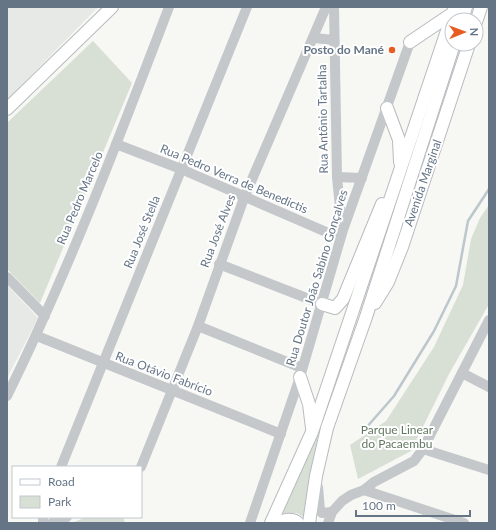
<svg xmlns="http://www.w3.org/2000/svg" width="496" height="530" font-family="Lato,sans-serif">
<rect width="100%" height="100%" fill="#f7f7f4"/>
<!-- built -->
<g fill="#e7e9e7">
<polygon points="7,7 98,7 7,100"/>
<polygon points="7,285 38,318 7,378"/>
</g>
<!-- green -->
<g fill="#d8dfd5">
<polygon points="93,41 132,83 40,303 7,269 7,123"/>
<polygon points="489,205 489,304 449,374 411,451 358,479 350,445 386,421 434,347 463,285 471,239 480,218"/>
<polygon points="318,435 310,475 305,518 297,513 281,513"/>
<polygon points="86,517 123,517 125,523 72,523"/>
</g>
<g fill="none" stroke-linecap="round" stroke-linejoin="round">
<!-- stream -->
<polyline stroke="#bcc7cc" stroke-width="2.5" points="366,428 394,396 434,331 456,286 468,221 489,189"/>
<!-- major casing -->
<g stroke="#b7bbbf" stroke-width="14">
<g id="major">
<polyline points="462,20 466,7"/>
<polyline points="476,22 481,7"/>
<polyline points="410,42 453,13"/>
<polyline points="387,108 399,140 400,162"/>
<polyline points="7,109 112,7"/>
<polyline points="375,303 388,282 402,247 469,44"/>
<polyline points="322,304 335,308 343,299 382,204"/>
<polyline points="300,377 309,404 312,428"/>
<polyline points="271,523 312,432 455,7"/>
<path d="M276,523C283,520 292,517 298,523"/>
<polyline points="309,523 316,476 327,428 366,317 454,44"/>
</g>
</g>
<!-- minor -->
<g stroke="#c4c8cb" stroke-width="10">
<polyline points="334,7 337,177 342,227"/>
<polyline points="314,38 334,40"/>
<polyline points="116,144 181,169 340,238"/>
<polyline points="337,177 362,178"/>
<polyline points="219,264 322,304"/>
<polyline points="7,277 45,316"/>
<polyline points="198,326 302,368"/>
<polyline points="37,336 281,434"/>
<polyline points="462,373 489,387"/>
<path d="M7,396C69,270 119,138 169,7"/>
<polyline points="423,449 489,470"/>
<polyline points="61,467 247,7"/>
<polyline points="141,467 198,326 244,198 326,7"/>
<polyline points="318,487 320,510 322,513 332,512"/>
<polyline points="364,490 464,523"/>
<polyline points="43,517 43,523"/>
<polyline points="52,523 67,517"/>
<polyline points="250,523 300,377 343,230 410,42"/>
<polyline points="328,523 332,512 342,501 351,495 364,490 374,482 414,461 423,449 489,320"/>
</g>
<!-- major -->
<use href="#major" stroke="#fff" stroke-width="12"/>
</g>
<!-- markers -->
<circle fill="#e95c21" stroke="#fff" stroke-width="1.5" cx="392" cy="50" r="4"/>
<g text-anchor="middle" stroke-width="4" stroke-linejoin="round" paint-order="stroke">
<!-- poi labels -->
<g font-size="12" font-weight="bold" fill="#657586" stroke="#fff" text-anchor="end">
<text x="384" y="54">Posto do Mané</text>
</g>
<!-- street labels -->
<g font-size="12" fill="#657586" stroke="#fff">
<text transform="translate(323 119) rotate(-91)" y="4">Rua Antônio Tartalha</text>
<text transform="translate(234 179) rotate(23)" y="4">Rua Pedro Verra de Benedictis</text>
<text transform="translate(423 183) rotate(-71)" y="4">Avenida Marginal</text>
<text transform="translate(80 198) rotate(-67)" y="4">Rua Pedro Marcelo</text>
<text transform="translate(218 231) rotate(-69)" y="4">Rua José Alves</text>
<text transform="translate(142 232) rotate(-68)" y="4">Rua José Stella</text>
<text transform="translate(317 278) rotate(-73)" y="4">Rua Doutor João Sabino Gonçalves</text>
<text transform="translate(164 374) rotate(21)" y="4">Rua Otávio Fabrício</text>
</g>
<!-- park labels -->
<g font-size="12" fill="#637860" stroke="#fff">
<text x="397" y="434">Parque Linear<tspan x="397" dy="14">do Pacaembu</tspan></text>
</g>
</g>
<!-- border -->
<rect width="496" height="530" fill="none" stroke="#657586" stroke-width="16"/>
<!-- legend -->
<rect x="12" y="466" width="130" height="52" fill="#ffffff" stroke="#c1c8cf"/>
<rect x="20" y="479" width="20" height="6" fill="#ffffff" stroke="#c1c8cf"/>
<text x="48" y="486" font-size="12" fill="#657586">Road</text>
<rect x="20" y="496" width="20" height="12" fill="#d8dfd5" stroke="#c1c8cf"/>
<text x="48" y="506" font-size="12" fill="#657586">Park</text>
<!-- north arrow -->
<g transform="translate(464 32) rotate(89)"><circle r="19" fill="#ffffff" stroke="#c1c8cf"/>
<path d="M0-3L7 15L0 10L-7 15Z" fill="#e95c21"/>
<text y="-6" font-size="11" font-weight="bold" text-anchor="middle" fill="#657586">N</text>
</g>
<!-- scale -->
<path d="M356 510v6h114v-6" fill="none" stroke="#657586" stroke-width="2"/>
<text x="362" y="510" font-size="12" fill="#657586" stroke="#ffffff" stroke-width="3" paint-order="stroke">100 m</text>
</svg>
